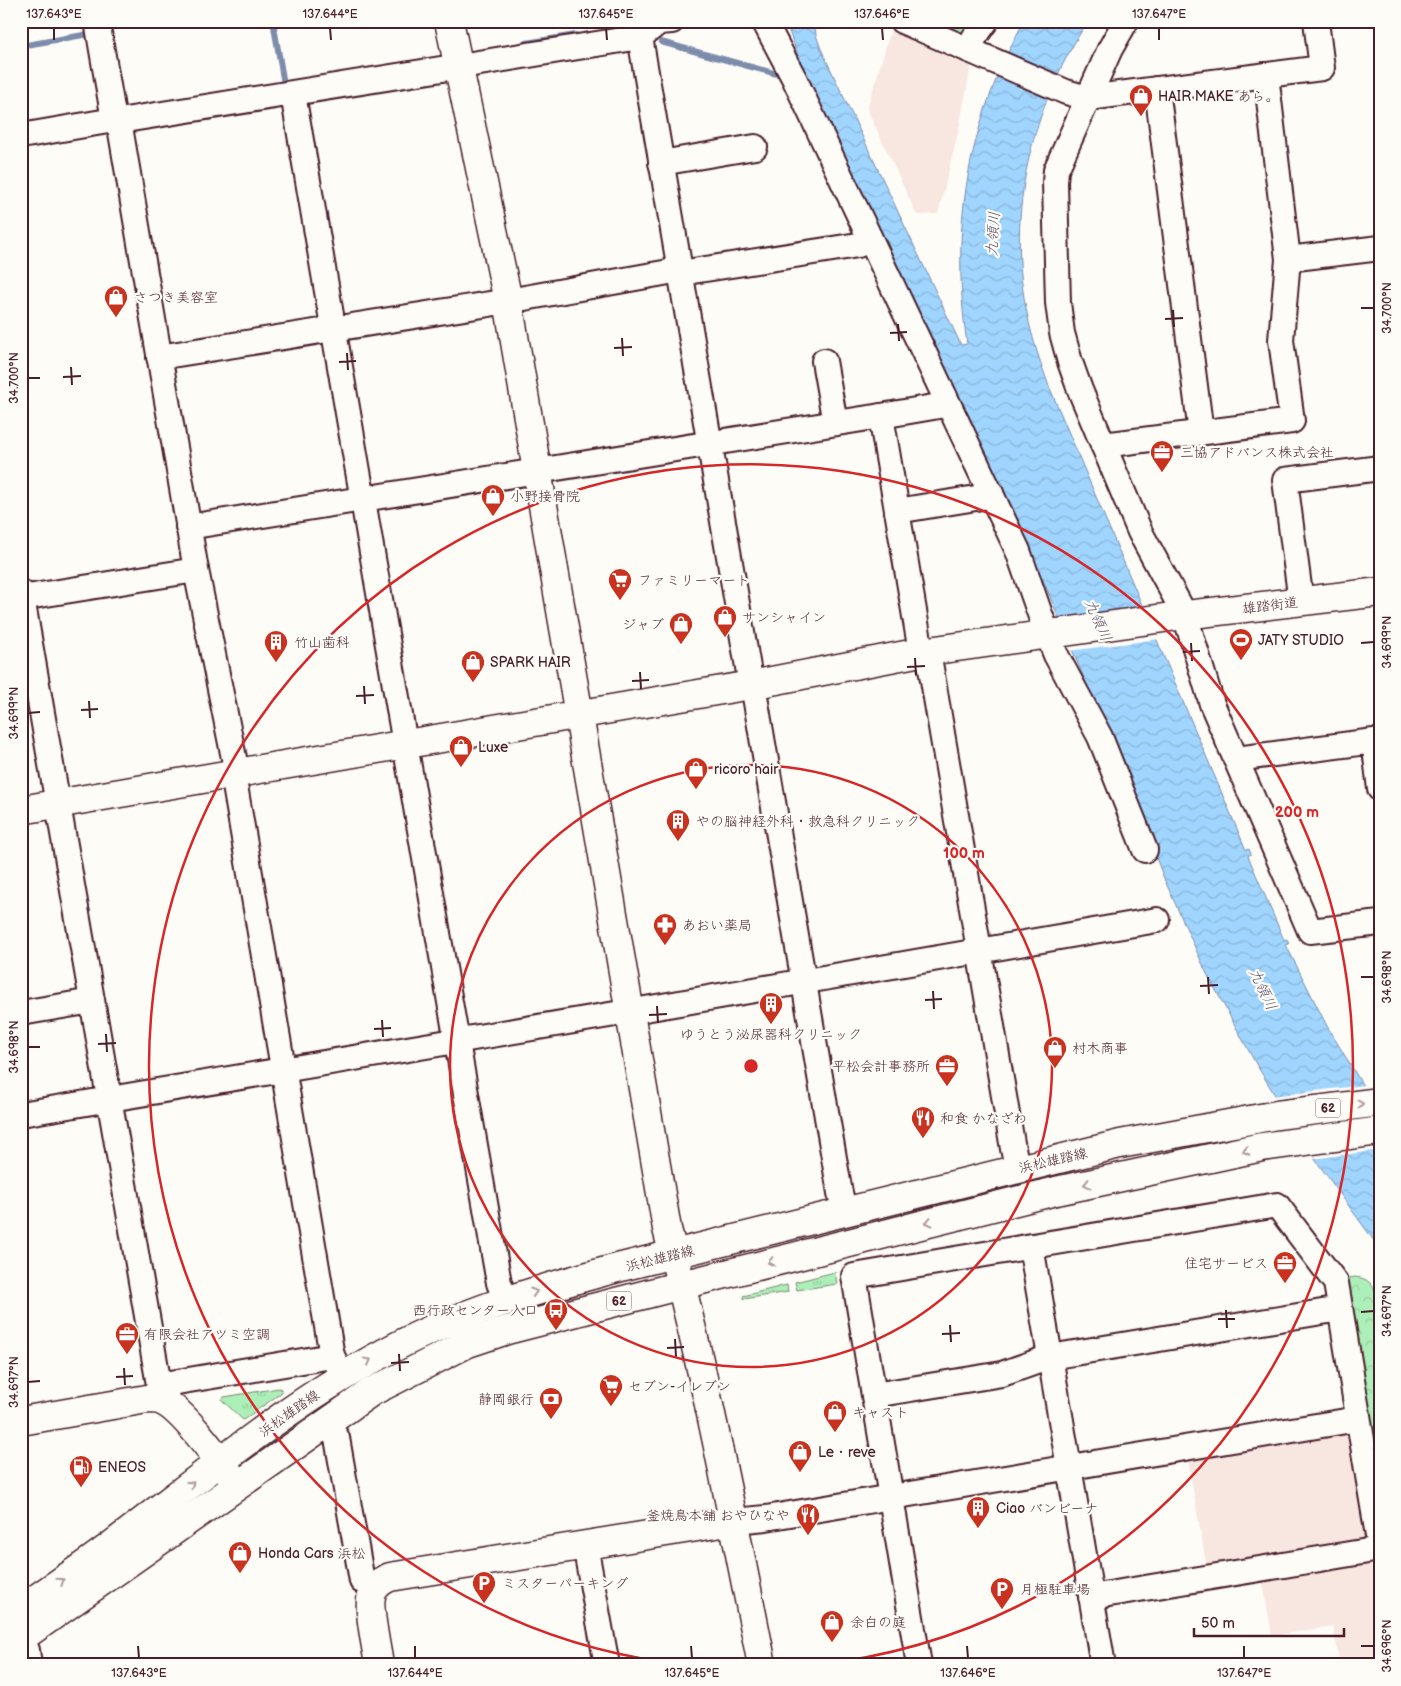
<svg xmlns="http://www.w3.org/2000/svg" width="1401" height="1686" font-family="'Balsamiq Sans','Klee One',sans-serif">
<defs>
<pattern id="grass-tufts" width="24" height="20" patternUnits="userSpaceOnUse" patternTransform="scale(1.25)"><rect width="24" height="20" fill="#acefb8"/><path d="M3 7l-1-3M5 7V3M7 7l1-3M15 17l-1-3M17 17v-4M19 17l1-3" fill="none" stroke="#96cc9e"/></pattern>
<pattern id="park-crowns" width="20" height="18" patternUnits="userSpaceOnUse" patternTransform="scale(1.25)"><rect width="20" height="18" fill="#acefb8"/><path d="M2 6a3 3 0 1 1 6 0M12 15a3 3 0 1 1 6 0" fill="none" stroke="#96cc9e"/></pattern>
<pattern id="water-waves" width="16" height="10" patternUnits="userSpaceOnUse" patternTransform="scale(1.25)"><rect width="16" height="10" fill="#9fd5fe"/><path d="M0 5q4-4 8 0t8 0" fill="none" stroke="#8ab6da"/></pattern>
</defs>
<rect width="100%" height="100%" fill="#fdfcf7"/>
<filter id="ink" filterUnits="userSpaceOnUse"><feTurbulence type="fractalNoise" baseFrequency=".02" numOctaves="2"/><feDisplacementMap in="SourceGraphic" scale="10" xChannelSelector="R" yChannelSelector="G"/><feConvolveMatrix kernelMatrix="1 2 1 2 8 2 1 2 1" color-interpolation-filters="sRGB"/></filter>
<g filter="url(#ink)">
<!-- built -->
<g fill="#f8e6e0">
<polygon points="892,27 972,61 958,133 938,214 917,215 867,109"/>
<polygon points="1342,1429 1352,1436 1368,1535 1361,1543 1207,1569 1187,1455"/>
<polygon points="1364,1561 1374,1567 1380,1604 1380,1665 1340,1665 1333,1626 1272,1636 1262,1578"/>
</g>
<!-- grass -->
<g fill="url(#grass-tufts)" stroke="#7b8772">
<polygon points="835,1272 837,1284 797,1290 795,1282"/>
<polygon points="787,1285 788,1292 744,1299 743,1296"/>
<polygon points="279,1388 281,1389 282,1391 281,1393 243,1420 222,1400 224,1397"/>
</g>
<!-- park -->
<g fill="url(#park-crowns)" stroke="#7b8772">
<polygon points="925,21 977,21 968,33 959,36"/>
<path d="M1355,1277C1372,1279 1372,1286 1380,1300V1493L1344,1279Z"/>
</g>
<!-- water -->
<path fill="url(#water-waves)" stroke="#7d8caa" d="M785,21H814L816,35L821,49L961,345L967,344C950,226 967,126 1024,21H1088C1032,106 1005,212 1027,313C1032,338 1040,362 1049,386L1246,850L1249,849L1251,854L1248,856L1284,940L1287,939L1289,944L1286,945L1327,1026L1380,1114V1249L1309,1151L1256,1064L1207,974L1165,881L1114,750L1025,537L801,63Z"/>
<!-- pier -->
<g fill="#fdfcf7">
<polygon points="1145,606 1159,639 1069,651 1056,618"/>
<polygon points="1365,1085 1380,1109 1380,1150 1312,1159 1272,1096"/>
</g>
<g fill="none" stroke-linecap="round" stroke-linejoin="round">
<!-- stream -->
<g stroke="#7d8caa" stroke-width="6">
<polyline points="273,21 284,84"/>
<polyline points="661,42 777,74"/>
<polyline points="526,43 576,35"/>
<polyline points="21,46 89,34"/>
</g>
<!-- street casing -->
<g stroke="#4a1f2b" stroke-width="28">
<g id="street">
<polyline points="97,21 114,120 119,121 196,570 237,773"/>
<polyline points="764,21 794,78 1018,551 1041,617 1056,655 1100,737 1145,850"/>
<polyline points="902,21 1066,92 1088,98 1322,68 1316,21"/>
<polyline points="1126,21 1110,49 1056,170 1055,182 1058,303 1062,333 1070,362 1080,390 1140,532 1185,615 1212,704 1310,931 1380,923"/>
<polyline points="640,37 751,685"/>
<polyline points="969,50 974,38 986,21"/>
<polyline points="1157,89 1201,433"/>
<polyline points="293,94 405,744 499,1283 506,1301"/>
<polyline points="119,121 640,37 659,22 672,21"/>
<polyline points="21,136 114,120"/>
<polyline points="661,163 755,147"/>
<polyline points="1288,259 1380,248"/>
<polyline points="680,273 858,245 870,239"/>
<polyline points="159,357 508,301 680,270"/>
<polyline points="824,361 835,423"/>
<polyline points="881,416 921,652"/>
<polyline points="1103,445 1292,421 1281,340 1288,259 1266,75"/>
<polyline points="897,511 982,497 991,493"/>
<polyline points="188,527 881,416 939,406 947,402"/>
<polyline points="21,592 159,1385 157,1400"/>
<polyline points="21,598 196,570"/>
<polyline points="1301,602 1285,480 1380,468"/>
<polyline points="928,651 1013,1149 1018,1168"/>
<polyline points="753,685 840,1193 845,1212"/>
<polyline points="1236,759 1374,741 1380,789"/>
<polyline points="233,774 332,1356 343,1376"/>
<polyline points="21,1013 92,1001"/>
<polyline points="21,1114 645,1009 1157,920"/>
<polyline points="1031,1246 1103,1665"/>
<polyline points="159,1385 332,1356"/>
<polyline points="874,1395 1002,1374 1050,1357 1340,1309"/>
<polyline points="334,1434 337,1438 362,1581"/>
<polyline points="734,1521 766,1518 1358,1419"/>
<polyline points="585,1545 607,1665"/>
<polyline points="1091,1597 1380,1549"/>
<polyline points="27,1650 29,1665"/>
<polyline points="919,1665 854,1276 1277,1205 1336,1283 1380,1548"/>
</g>
</g>
<!-- secondary casing -->
<g stroke="#4a1f2b" stroke-width="31">
<g id="secondary">
<path d="M449,21L508,301L667,1229C705,1373 733,1519 762,1665"/>
<polyline points="21,810 751,685 921,652 1185,615 1380,592"/>
<path d="M21,1421L147,1399C152,1399 158,1399 162,1401C184,1410 222,1465 238,1485"/>
<path d="M379,1665C377,1649 366,1603 373,1591C377,1583 383,1580 390,1577L734,1521"/>
</g>
</g>
<!-- primary casing -->
<g stroke="#4a1f2b" stroke-width="31">
<g id="primary">
<path d="M21,1609C50,1589 80,1569 108,1548C203,1476 296,1397 403,1343C472,1308 547,1287 621,1267L1120,1144L1277,1115L1380,1102"/>
<polyline points="21,1638 371,1392 468,1343 507,1330 682,1285 1056,1191 1262,1147 1380,1131"/>
</g>
</g>
<!-- street -->
<use href="#street" stroke="#fdfcf7" stroke-width="24"/>
<!-- secondary -->
<use href="#secondary" stroke="#fdfcf7" stroke-width="28"/>
<!-- primary -->
<use href="#primary" stroke="#fdfcf7" stroke-width="28"/>
</g>
<!-- one-way arrows -->
<defs><path id="oneway-chevron" d="M-2-3.5L2.5 0L-2 3.5" fill="none" stroke-width="1.6" stroke-linecap="round" stroke-linejoin="round" transform="scale(1.25)"/></defs>
<g stroke="#ac999b">
<use href="#oneway-chevron" transform="translate(1360 1104) rotate(-7)"/>
<use href="#oneway-chevron" transform="translate(1246 1151) rotate(168)"/>
<use href="#oneway-chevron" transform="translate(1087 1184) rotate(167)"/>
<use href="#oneway-chevron" transform="translate(929 1222) rotate(166)"/>
<use href="#oneway-chevron" transform="translate(771 1262) rotate(166)"/>
<use href="#oneway-chevron" transform="translate(534 1292) rotate(-17)"/>
<use href="#oneway-chevron" transform="translate(368 1361) rotate(-29)"/>
<use href="#oneway-chevron" transform="translate(191 1484) rotate(-36)"/>
<use href="#oneway-chevron" transform="translate(61 1581) rotate(-35)"/>
</g>
</g>
<!-- ticks -->
<path fill="none" stroke="#4a1f2b" stroke-width="2" d="M54,28V40M330,28L331,40M606,28L607,40M882,28L883,40M1159,28V40M1361,308H1374M1173,310L1174,327M1165,319L1183,318M898,324L899,341M890,333L907,332M622,338L623,356M614,348L632,347M347,353L348,370M339,362L356,361M71,367L72,385M63,377L81,376M28,378H40M1191,643L1192,661M1361,643L1374,642M1183,652L1200,651M915,658L916,675M907,667L925,666M640,672L641,689M632,681L649,680M364,686L365,704M356,696L374,695M89,701L90,718M81,710L98,709M28,713L40,712M1208,977L1209,994M1361,977H1374M1200,986L1218,985M933,991L934,1009M925,1000L942,999M657,1006L658,1023M649,1015L667,1014M382,1020L383,1037M374,1029L391,1028M106,1034L107,1052M98,1044L116,1043M28,1047H40M1226,1310L1227,1328M1361,1312L1374,1311M1218,1319H1235M950,1325L951,1342M942,1334L960,1333M675,1339L676,1357M667,1348L684,1347M399,1354L400,1371M391,1363L409,1362M124,1368L125,1385M116,1377L133,1376M28,1382L40,1381M138,1646L139,1658M415,1646V1658M691,1646L692,1658M967,1646L968,1658M1244,1646V1658M1361,1646H1374"/>
<!-- distance rings -->
<g fill="none" stroke="#d62828" stroke-width="2.5">
<circle cx="751" cy="1066" r="301"/>
<path d="M688 1665A602 602 0 1 1 814 1665"/>
</g>
<!-- icons -->
<defs>
<g id="shop-pin" transform="scale(1.25)"><path d="M0 17L-7.5 6A9.5 9.5 0 1 1 7.5 6Z" fill="#c8321e" stroke="#fdfcf7"/><path d="M-5-2.5h2.3a2.7 3.5 0 0 1 5.4 0H5L5.5 6h-11ZM-1.5-2.5h3a1.5 2.3 0 0 0-3 0Z" fill="#fff"/></g>
<g id="office-pin" transform="scale(1.25)"><path d="M0 17L-7.5 6A9.5 9.5 0 1 1 7.5 6Z" fill="#c8321e" stroke="#fdfcf7"/><path d="M-6-3h4V-5.5h4V-3h4V5H-6ZM-1-4.5V-3h2v-1.5ZM-6 0V1H6V0Z" fill="#fff"/></g>
<g id="supermarket-pin" transform="scale(1.25)"><path d="M0 17L-7.5 6A9.5 9.5 0 1 1 7.5 6Z" fill="#c8321e" stroke="#fdfcf7"/><path d="M-6-5.5h2.5l.6 2H6L4.5 2H-2.5L-4.4-4H-6ZM-1.5 3.2a1.3 1.3 0 1 0 .1 0ZM3 3.2a1.3 1.3 0 1 0 .1 0Z" fill="#fff"/></g>
<g id="stadium-pin" transform="scale(1.25)"><path d="M0 17L-7.5 6A9.5 9.5 0 1 1 7.5 6Z" fill="#c8321e" stroke="#fdfcf7"/><path d="M0-5a6.5 5 0 1 0 0 10a6.5 5 0 1 0 0-10ZM-3.5-1.8h7v3.6h-7Z" fill="#fff"/></g>
<g id="building-pin" transform="scale(1.25)"><path d="M0 17L-7.5 6A9.5 9.5 0 1 1 7.5 6Z" fill="#c8321e" stroke="#fdfcf7"/><path d="M-4-6H4V6H1V3H-1V6H-4ZM-2.5-4.3h1.7v1.8h-1.7ZM.8-4.3h1.7v1.8H.8ZM-2.5-1h1.7V.8h-1.7ZM.8-1h1.7V.8H.8Z" fill="#fff"/></g>
<g id="pharmacy-pin" transform="scale(1.25)"><path d="M0 17L-7.5 6A9.5 9.5 0 1 1 7.5 6Z" fill="#c8321e" stroke="#fdfcf7"/><path d="M-2-6h4v4h4v4h-4v4h-4v-4h-4v-4h4Z" fill="#fff"/></g>
<g id="restaurant-pin" transform="scale(1.25)"><path d="M0 17L-7.5 6A9.5 9.5 0 1 1 7.5 6Z" fill="#c8321e" stroke="#fdfcf7"/><path d="M-5-6h1v4h1v-4h1v4h1v-4h1v5L-1.5 .5V6h-2V.5L-5-1ZM5-6V6H3V1.5H1.5Q1.5-4 5-6Z" fill="#fff"/></g>
<g id="bus-pin" transform="scale(1.25)"><path d="M0 17L-7.5 6A9.5 9.5 0 1 1 7.5 6Z" fill="#c8321e" stroke="#fdfcf7"/><path d="M-5-6H5V4H4V6H2V4H-2V6H-4V4H-5ZM-3.5-4V0h7V-4ZM-3.5 1.2v1.5H-2V1.2ZM2 1.2v1.5H3.5V1.2Z" fill="#fff"/></g>
<g id="bank-pin" transform="scale(1.25)"><path d="M0 17L-7.5 6A9.5 9.5 0 1 1 7.5 6Z" fill="#c8321e" stroke="#fdfcf7"/><path d="M-6-4H6V4H-6ZM0-2.3a2.3 2.3 0 1 0 0 4.6a2.3 2.3 0 1 0 0-4.6Z" fill="#fff"/></g>
<g id="fuel-pin" transform="scale(1.25)"><path d="M0 17L-7.5 6A9.5 9.5 0 1 1 7.5 6Z" fill="#c8321e" stroke="#fdfcf7"/><path d="M-5.5-6h7V0h2V4h1.3V-2.5L3-4.5l.8-.8L6-3V5H2.5V1h-1V6h-7ZM-4.2-4.7v3.2H.2V-4.7Z" fill="#fff"/></g>
<g id="parking-pin" transform="scale(1.25)"><path d="M0 17L-7.5 6A9.5 9.5 0 1 1 7.5 6Z" fill="#c8321e" stroke="#fdfcf7"/><path d="M-3.5-5.5H1a3.5 3.5 0 0 1 0 7H-1V5.5H-3.5ZM-1-3.4V-.6H.8a1.4 1.4 0 0 0 0-2.8Z" fill="#fff"/></g>
</defs>
<g fill-rule="evenodd">
<use href="#shop-pin" x="1141" y="96"/>
<use href="#shop-pin" x="116" y="297"/>
<use href="#office-pin" x="1162" y="452"/>
<use href="#shop-pin" x="493" y="496"/>
<use href="#supermarket-pin" x="620" y="580"/>
<use href="#shop-pin" x="725" y="617"/>
<use href="#shop-pin" x="681" y="624"/>
<use href="#stadium-pin" x="1241" y="640"/>
<use href="#building-pin" x="276" y="642"/>
<use href="#shop-pin" x="473" y="662"/>
<use href="#shop-pin" x="461" y="747"/>
<use href="#shop-pin" x="696" y="769"/>
<use href="#building-pin" x="678" y="821"/>
<use href="#pharmacy-pin" x="665" y="925"/>
<use href="#building-pin" x="771" y="1004"/>
<use href="#shop-pin" x="1055" y="1048"/>
<use href="#office-pin" x="947" y="1066"/>
<use href="#restaurant-pin" x="923" y="1118"/>
<use href="#office-pin" x="1285" y="1263"/>
<use href="#bus-pin" x="556" y="1310"/>
<use href="#office-pin" x="127" y="1334"/>
<use href="#supermarket-pin" x="611" y="1386"/>
<use href="#bank-pin" x="551" y="1399"/>
<use href="#shop-pin" x="835" y="1412"/>
<use href="#shop-pin" x="800" y="1452"/>
<use href="#fuel-pin" x="81" y="1467"/>
<use href="#building-pin" x="978" y="1508"/>
<use href="#restaurant-pin" x="808" y="1515"/>
<use href="#shop-pin" x="240" y="1553"/>
<use href="#parking-pin" x="484" y="1583"/>
<use href="#parking-pin" x="1002" y="1589"/>
<use href="#shop-pin" x="832" y="1622"/>
</g>
<g text-anchor="middle" stroke-width="4.5" stroke-linejoin="round" paint-order="stroke">
<!-- shield labels -->
<g fill="#fdfcf7" stroke="#806168" stroke-width="1">
<rect x="1315.5" y="1098.5" width="25" height="19" rx="4"/>
<rect x="606.5" y="1291.5" width="25" height="19" rx="4"/>
</g>
<g font-size="12" font-weight="bold" fill="#4a1f2b">
<text x="1328" y="1112">62</text>
<text x="619" y="1305">62</text>
</g>
<!-- poi labels -->
<g font-size="14" fill="#4a1f2b" stroke="#fdfcf7" text-anchor="start">
<text x="1158" y="101">HAIR MAKE あら。</text>
<text x="134" y="302">さつき美容室</text>
<text x="1180" y="457">三協アドバンス株式会社</text>
<text x="510" y="501">小野接骨院</text>
<text x="638" y="585">ファミリーマート</text>
<text x="742" y="622">サンシャイン</text>
<text x="664" y="629" text-anchor="end">ジャブ</text>
<text x="1258" y="645">JATY STUDIO</text>
<text x="294" y="647">竹山歯科</text>
<text x="490" y="667">SPARK HAIR</text>
<text x="478" y="752">Luxe</text>
<text x="714" y="774">ricoro hair</text>
<text x="696" y="826">やの脳神経外科・救急科クリニック</text>
<text x="682" y="930">あおい薬局</text>
<text x="771" y="1039" text-anchor="middle">ゆうとう泌尿器科クリニック</text>
<text x="1072" y="1053">村木商事</text>
<text x="930" y="1071" text-anchor="end">平松会計事務所</text>
<text x="940" y="1123">和食 かなざわ</text>
<text x="1268" y="1268" text-anchor="end">住宅サービス</text>
<text x="538" y="1315" text-anchor="end">西行政センター入口</text>
<text x="144" y="1339">有限会社アツミ空調</text>
<text x="628" y="1391">セブン-イレブン</text>
<text x="534" y="1404" text-anchor="end">静岡銀行</text>
<text x="852" y="1417">キャスト</text>
<text x="818" y="1457">Le・reve</text>
<text x="98" y="1472">ENEOS</text>
<text x="996" y="1513">Ciao バンビーナ</text>
<text x="790" y="1520" text-anchor="end">釜焼鳥本舗 おやひなや</text>
<text x="258" y="1558">Honda Cars 浜松</text>
<text x="502" y="1588">ミスターパーキング</text>
<text x="1020" y="1594">月極駐車場</text>
<text x="850" y="1627">余白の庭</text>
</g>
<!-- street labels -->
<g font-size="14" fill="#4a1f2b" stroke="#fdfcf7">
<text transform="translate(1270 605) rotate(-7)" y="5">雄踏街道</text>
<text transform="translate(1053 1160) rotate(-13)" y="5">浜松雄踏線</text>
<text transform="translate(660 1258) rotate(-14)" y="5">浜松雄踏線</text>
<text transform="translate(289 1413) rotate(-35)" y="5">浜松雄踏線</text>
</g>
<!-- water labels -->
<g font-size="15" font-style="italic" fill="#64566a" stroke="#fdfcf7">
<text transform="translate(993 234) rotate(-87)" y="5">九領川</text>
<text transform="translate(1098 620) rotate(66)" y="5">九領川</text>
<text transform="translate(1263 989) rotate(64)" y="5">九領川</text>
</g>
</g>
<circle cx="751" cy="1066" r="8" fill="#d62828" stroke="#fdfcf7" stroke-width="2.5"/>
<g font-size="15" text-anchor="middle" font-weight="bold" fill="#d62828" stroke="#fdfcf7" stroke-width="4.5" stroke-linejoin="round" paint-order="stroke">
<text x="1297" y="817">200 m</text>
<text x="964" y="858">100 m</text>
</g>
<!-- margin -->
<rect width="1401" height="1686" fill="none" stroke="#fdfcf7" stroke-width="55"/>
<!-- scale -->
<path d="M1194 1628v8h150v-8" fill="none" stroke="#4a1f2b" stroke-width="2.5"/>
<text x="1201" y="1628" font-size="15" fill="#4a1f2b" stroke="#fdfcf7" stroke-width="4" paint-order="stroke">50 m</text>
<rect x="28" y="28" width="1346" height="1630" fill="none" stroke="#4a1f2b" stroke-width="2"/>
<g font-size="12" text-anchor="middle" fill="#4a1f2b">
<text x="54" y="18">137.643°E</text>
<text x="330" y="18">137.644°E</text>
<text x="606" y="18">137.645°E</text>
<text x="882" y="18">137.646°E</text>
<text x="1159" y="18">137.647°E</text>
<text transform="translate(1387 308) rotate(-90)" y="4">34.700°N</text>
<text transform="translate(14 378) rotate(-90)" y="4">34.700°N</text>
<text transform="translate(1387 642) rotate(-90)" y="4">34.699°N</text>
<text transform="translate(14 713) rotate(-90)" y="4">34.699°N</text>
<text transform="translate(1387 977) rotate(-90)" y="4">34.698°N</text>
<text transform="translate(14 1047) rotate(-90)" y="4">34.698°N</text>
<text transform="translate(1387 1311) rotate(-90)" y="4">34.697°N</text>
<text transform="translate(14 1382) rotate(-90)" y="4">34.697°N</text>
<text transform="translate(1387 1646) rotate(-90)" y="4">34.696°N</text>
<text x="139" y="1677">137.643°E</text>
<text x="415" y="1677">137.644°E</text>
<text x="692" y="1677">137.645°E</text>
<text x="968" y="1677">137.646°E</text>
<text x="1244" y="1677">137.647°E</text>
</g>
</svg>
